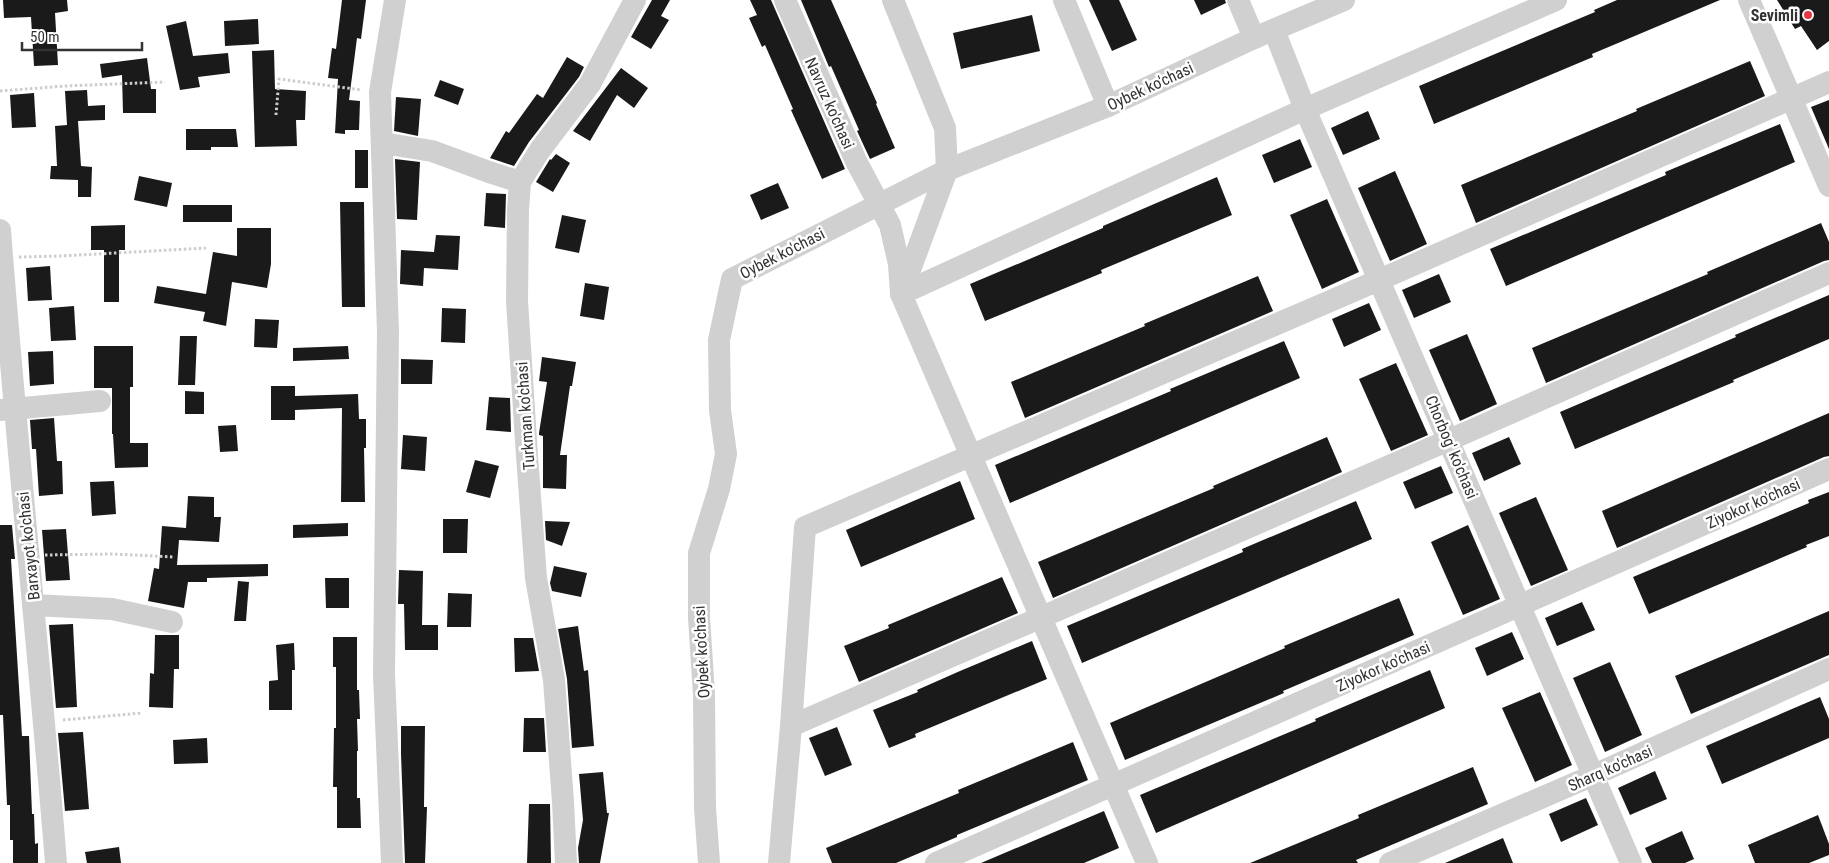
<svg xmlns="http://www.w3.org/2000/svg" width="1829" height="863" font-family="'Roboto Condensed',sans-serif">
<rect width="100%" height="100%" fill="#fff"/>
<!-- building -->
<g fill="#1a1a1a">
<polygon points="3,0 67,0 68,11 55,13 58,65 34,66 31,17 4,18"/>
<polygon points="342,0 366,0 361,39 357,38 349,100 360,101 359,130 345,130 345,134 335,133 338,79 328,78 332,48 336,49"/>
<polygon points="652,0 670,0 661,16 669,20 651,49 631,37"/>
<polygon points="750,0 771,0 845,169 822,179 791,110 793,109 765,45 762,47 749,18 757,15"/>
<polygon points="801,0 831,0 877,103 876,104 895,148 870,159 857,131 859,130 831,66 829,67"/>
<polygon points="1089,0 1119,0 1137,40 1112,51"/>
<polygon points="1194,0 1225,0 1226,3 1201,15"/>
<polygon points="1617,0 1720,0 1592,54 1593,57 1434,124 1419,86 1595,12 1594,10"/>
<polygon points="1777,0 1829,0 1829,41 1817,50 1801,26 1795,29"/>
<polygon points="1032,15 1040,51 961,69 953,33"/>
<polygon points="258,19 259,44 225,46 224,21"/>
<polygon points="186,21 193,56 228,53 230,73 198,77 200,87 180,90 166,26"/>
<polygon points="274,50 275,89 306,91 305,120 296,120 297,146 255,147 252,51"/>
<polygon points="567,57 584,67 579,77 529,142 514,166 490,158 506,131 509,133 537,94 543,98"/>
<polygon points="147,58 151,89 156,89 156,113 123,113 122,75 102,78 100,64"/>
<polygon points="1750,61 1765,96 1476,223 1461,185 1637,111 1636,109"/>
<polygon points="621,68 648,88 634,108 617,95 590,141 573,131"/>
<polygon points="440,80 464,89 458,105 434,96"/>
<polygon points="87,90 88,106 105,105 105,120 78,121 81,166 92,167 91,197 78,197 78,180 50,179 51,166 57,166 55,126 67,125 65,91"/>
<polygon points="34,93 36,127 12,128 10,95"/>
<polygon points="396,97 421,99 418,136 394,131"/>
<polygon points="1829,100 1829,149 1811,107"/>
<polygon points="1368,111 1380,139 1343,155 1331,128"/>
<polygon points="1780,124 1795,162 1506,286 1490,249 1666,175 1665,172"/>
<polygon points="186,129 236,129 238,147 211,147 211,150 186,150"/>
<polygon points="1300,139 1312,167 1274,183 1262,155"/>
<rect x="355" y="150" width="13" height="38"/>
<polygon points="556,154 570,163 553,192 536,182 550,159 551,160"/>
<polygon points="395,159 420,162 417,220 397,219"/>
<polygon points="1395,171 1427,244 1390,261 1358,188"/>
<polygon points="139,176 172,183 167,207 134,200"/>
<polygon points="1217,177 1232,215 1101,270 1102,273 985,321 970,284 1103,228 1103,226"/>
<polygon points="778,183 789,208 761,220 750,195"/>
<polygon points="486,193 506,194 505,228 484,226"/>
<polygon points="1327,199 1359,272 1322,289 1290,215"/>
<polygon points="340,202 364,202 365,307 342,307"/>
<rect x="183" y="205" width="49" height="17"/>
<polygon points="562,215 586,220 579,253 555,248"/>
<polygon points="1821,223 1829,242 1829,260 1824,261 1546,383 1532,348 1708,274 1707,272"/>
<polygon points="125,225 125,250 119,250 119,302 104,302 104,250 91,250 91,226"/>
<polygon points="237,228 271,228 271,264 267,288 232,282 226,326 203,321 205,312 154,303 157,286 206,294 213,252 237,256"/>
<polygon points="436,235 460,236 458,270 424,268 423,286 400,284 401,250 434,252"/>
<polygon points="50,266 52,300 28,301 26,268"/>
<polygon points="1439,274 1451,302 1414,318 1402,290"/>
<polygon points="1258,276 1273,311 1025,418 1011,382 1145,326 1144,324"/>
<polygon points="585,283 609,287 604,320 580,316"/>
<polygon points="1829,295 1829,339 1733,380 1734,382 1575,449 1560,412 1736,337 1735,335"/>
<polygon points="1369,303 1381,330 1344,347 1332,319"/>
<polygon points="74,306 76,340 51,341 49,308"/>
<polygon points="442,308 466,309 465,343 441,342"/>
<polygon points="255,319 279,320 277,348 254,347"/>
<polygon points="1467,334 1497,404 1460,421 1429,350"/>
<polygon points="180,336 197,336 195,385 178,385"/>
<polygon points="1284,341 1300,378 1010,503 995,465 1171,391 1170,389"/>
<polygon points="94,346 133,346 133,387 130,387 130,443 148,443 148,467 115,468 113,434 112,434 112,388 94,388"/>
<polygon points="348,346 349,359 293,361 293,348"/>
<polygon points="53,351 54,384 30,386 28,352"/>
<polygon points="542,357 576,362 572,386 570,386 560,455 567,455 566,489 543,488 543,436 539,435 539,433 547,382 539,381"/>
<polygon points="401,359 433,360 432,384 401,384"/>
<polygon points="1396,363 1428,435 1391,451 1359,379"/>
<polygon points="271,386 295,386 295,396 358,394 359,419 366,419 366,448 364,448 365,502 341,502 342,408 295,410 295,420 271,420"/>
<polygon points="185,391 204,392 204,414 185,414"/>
<polygon points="489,397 510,398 511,432 486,430"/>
<polygon points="1829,413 1829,456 1824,457 1617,548 1602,511"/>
<polygon points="54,418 57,461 62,461 63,494 39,496 36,449 32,449 30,420"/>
<polygon points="236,425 238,451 220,452 218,426"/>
<polygon points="403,435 427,437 425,471 401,469"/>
<polygon points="1327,437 1342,472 1053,598 1038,562 1214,488 1213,486"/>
<polygon points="1509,437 1521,464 1484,481 1472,453"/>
<polygon points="475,460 499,466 490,498 466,492"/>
<polygon points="1441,466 1453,493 1415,509 1403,482"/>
<polygon points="114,481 116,514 92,516 90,482"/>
<polygon points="960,481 975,519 861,567 846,530"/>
<polygon points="1829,492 1829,536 1806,545 1807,547 1649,614 1633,577 1809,503 1808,500"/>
<polygon points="188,496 214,497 214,517 221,517 219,542 179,540 177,565 268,564 268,576 207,578 207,582 188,582 184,608 148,601 154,568 159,569 162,526 186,528"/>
<polygon points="1536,497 1568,570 1531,586 1499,513"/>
<polygon points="1356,501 1372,539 1082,663 1067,626 1243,552 1242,549"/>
<polygon points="443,519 468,519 467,553 443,553"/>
<polygon points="545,521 570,522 562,546 546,540"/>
<polygon points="348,523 348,536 293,538 293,525"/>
<polygon points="0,525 12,525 15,559 11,559 22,736 29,736 32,814 34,814 35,844 38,843 38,863 13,863 13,840 10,840 10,805 7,805 3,715 0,715"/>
<polygon points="1468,525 1500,599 1463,615 1431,542"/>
<polygon points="66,529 70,580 46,581 42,530"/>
<polygon points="554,566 587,573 581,597 552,591 550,583"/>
<polygon points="399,570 423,571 422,625 438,625 438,650 405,650 404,604 398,604"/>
<polygon points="1002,577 1018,613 859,682 844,646 889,628 888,625"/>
<polygon points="325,578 349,578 349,608 326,608"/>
<polygon points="238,581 249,582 246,621 234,621"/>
<polygon points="448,593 472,594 471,627 447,627"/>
<polygon points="1399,598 1414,635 1283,691 1284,693 1125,760 1110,723 1285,648 1284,646"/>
<polygon points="1582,602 1595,630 1557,646 1545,618"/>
<polygon points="1829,611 1829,655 1691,714 1675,676"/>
<polygon points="73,624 77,707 56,708 49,625"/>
<polygon points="578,626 584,671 588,670 594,746 572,748 567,679 558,629"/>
<polygon points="1512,632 1524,659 1487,676 1475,648"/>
<polygon points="155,635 179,635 179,669 174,669 173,708 149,707 150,673 154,674"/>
<polygon points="333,637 357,637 357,690 359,690 360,719 357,719 358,751 357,751 357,798 360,798 361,828 337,828 337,787 333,787 334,728 336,728 336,667 333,667"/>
<polygon points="514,638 533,638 539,671 515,672"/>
<polygon points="1032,641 1047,679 915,734 916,737 889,748 873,710 918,692 917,690 960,671"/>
<polygon points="294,643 295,670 292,670 292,710 269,710 269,681 278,680 276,645"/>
<polygon points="1610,662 1642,735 1605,752 1573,678"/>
<polygon points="1430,670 1445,708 1156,833 1140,795 1316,721 1315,719"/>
<polygon points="1540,692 1572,765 1535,782 1502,708"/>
<polygon points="1820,697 1829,719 1829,738 1722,784 1706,746"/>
<polygon points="524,718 544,718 546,752 523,752"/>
<polygon points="401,726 425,726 424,807 427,807 425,863 405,863 401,754"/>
<polygon points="837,727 852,765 825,776 809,738"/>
<polygon points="83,732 89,809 65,811 58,733"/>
<polygon points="207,738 208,763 174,764 173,740"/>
<polygon points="1073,742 1088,780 957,835 957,837 896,863 832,863 826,848 959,793 958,790"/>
<polygon points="1473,767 1488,804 1356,860 1358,863 1250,863 1359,818 1358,815"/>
<polygon points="1655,771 1667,799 1630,815 1618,788"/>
<polygon points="603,772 607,813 609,813 600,863 579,863 578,848 583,820 579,774"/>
<polygon points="1586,798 1598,825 1561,842 1549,814"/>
<polygon points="529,804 550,804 551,863 527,863"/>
<polygon points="1104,811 1119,848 1084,863 981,863"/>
<polygon points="1818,815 1829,844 1829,855 1809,863 1755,863 1748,845"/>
<polygon points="1682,831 1694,859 1685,863 1652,863 1645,848"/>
<polygon points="1503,838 1513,863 1445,863"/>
<polygon points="119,847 121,863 87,863 85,852"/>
</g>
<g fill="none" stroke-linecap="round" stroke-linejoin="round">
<!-- path -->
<g stroke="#cdcdcd" stroke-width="3" stroke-dasharray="2.5 2.5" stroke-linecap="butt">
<polyline points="0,91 65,86 165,82"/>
<polyline points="276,115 279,79 362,90"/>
<polyline points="19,257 61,256 206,248"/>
<polyline points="45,555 112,554 175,557"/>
<polyline points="63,720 142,713"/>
</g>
<!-- minor -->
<g stroke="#d0d0d0" stroke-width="22">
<polyline points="785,0 856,161 890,225 899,264 901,294 1147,863"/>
<polyline points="893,0 945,128 947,170 904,286"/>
<polyline points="1064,0 1108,106"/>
<polyline points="1238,0 1254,38"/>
<polyline points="1749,0 1829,186"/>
<polyline points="1274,30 1305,109 1631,863"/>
<polyline points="382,143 432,151 489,172 520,182"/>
<path d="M0,230C16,441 39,652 56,863"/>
<polyline points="901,294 1305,109 1556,0"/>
<polyline points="0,410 100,401"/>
<polyline points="33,605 112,609 172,622"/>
<polyline points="791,726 1449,440 1829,273"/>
<polyline points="392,863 384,674 388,332 380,92 395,0"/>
<polyline points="566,863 563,802 554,680 536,578 527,456 517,301 518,210 520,182 540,150 590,84 635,0"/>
<polyline points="709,863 705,808 704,695 699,617 699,553 719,489 726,454 720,410 719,340 732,279 947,170 1108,106 1254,38 1344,0"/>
<polyline points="779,863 791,726 805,527 1379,280 1829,82"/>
<polyline points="936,863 1829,469"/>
<polyline points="1390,863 1594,775 1829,669"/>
</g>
</g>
<!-- markers -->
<circle fill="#e63946" stroke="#fff" stroke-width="2" cx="1808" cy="15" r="5"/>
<g text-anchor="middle" stroke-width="5" stroke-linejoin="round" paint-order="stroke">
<!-- poi labels -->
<g font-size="16" font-weight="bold" fill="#333" stroke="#fff" text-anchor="end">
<text x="1798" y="21">Sevimli</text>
</g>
<!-- street labels -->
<g font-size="16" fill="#333" stroke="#fff">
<text transform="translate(1150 86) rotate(-25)" y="6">Oybek ko'chasi</text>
<text transform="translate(830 103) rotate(66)" y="6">Navruz ko'chasi</text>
<text transform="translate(782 253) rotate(-27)" y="6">Oybek ko'chasi</text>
<text transform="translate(525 416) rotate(-94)" y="6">Turkman ko'chasi</text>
<text transform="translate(1452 447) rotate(67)" y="6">Chorbog' ko'chasi</text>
<text transform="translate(1753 503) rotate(-24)" y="6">Ziyokor ko'chasi</text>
<text transform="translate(28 546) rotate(-96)" y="6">Barxayot ko'chasi</text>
<text transform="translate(701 652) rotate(-93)" y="6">Oybek ko'chasi</text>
<text transform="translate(1383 666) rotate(-24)" y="6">Ziyokor ko'chasi</text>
<text transform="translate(1610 768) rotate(-24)" y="6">Sharq ko'chasi</text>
</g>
</g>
<!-- scale -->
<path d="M22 42v8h120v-8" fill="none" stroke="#333333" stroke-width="2.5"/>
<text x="30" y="42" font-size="15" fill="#333333" stroke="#ffffff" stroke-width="4" paint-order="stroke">50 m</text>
</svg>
